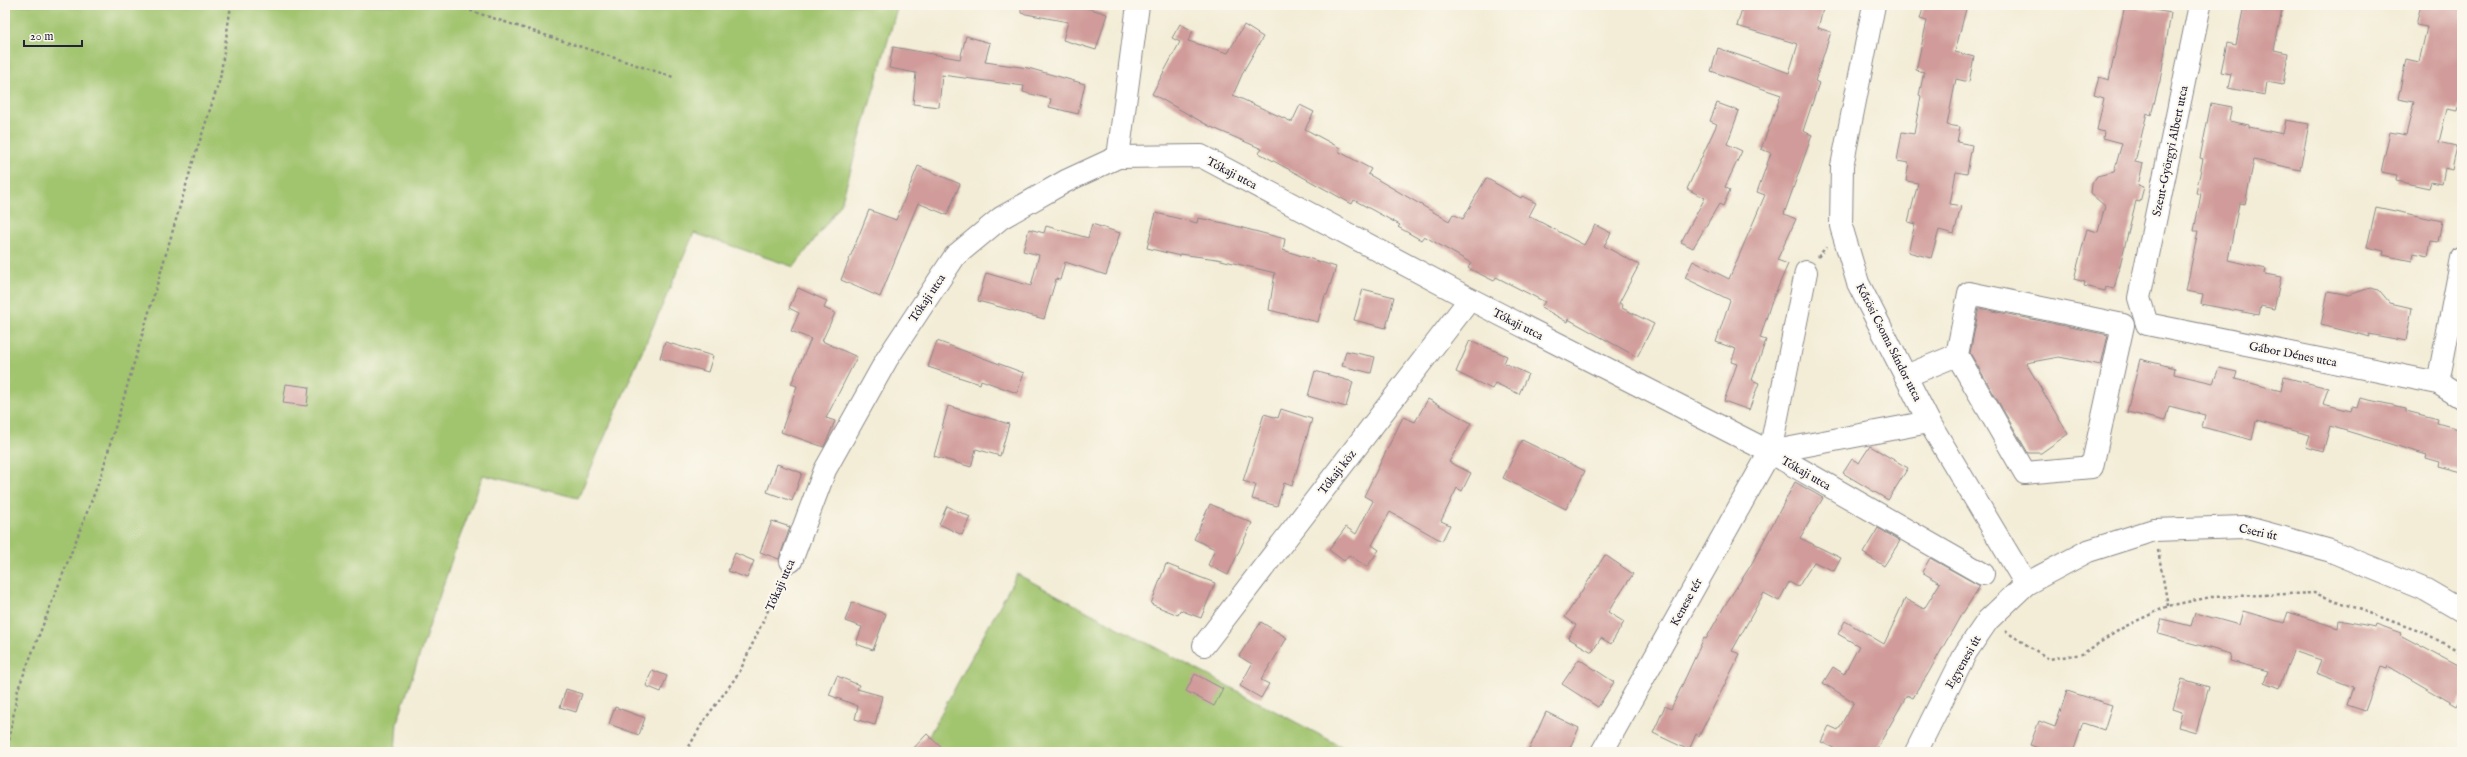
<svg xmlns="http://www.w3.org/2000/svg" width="2467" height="757" font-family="'IM FELL English',serif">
<rect width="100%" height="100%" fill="#fbf7ec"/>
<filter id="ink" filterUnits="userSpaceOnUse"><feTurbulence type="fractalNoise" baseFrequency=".025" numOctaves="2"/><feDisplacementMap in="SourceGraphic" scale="8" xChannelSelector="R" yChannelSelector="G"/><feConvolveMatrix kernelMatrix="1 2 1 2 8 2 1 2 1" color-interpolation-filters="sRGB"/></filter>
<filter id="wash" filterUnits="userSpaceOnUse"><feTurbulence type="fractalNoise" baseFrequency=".012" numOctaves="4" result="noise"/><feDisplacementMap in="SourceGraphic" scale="16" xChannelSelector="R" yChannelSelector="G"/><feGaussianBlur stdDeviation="0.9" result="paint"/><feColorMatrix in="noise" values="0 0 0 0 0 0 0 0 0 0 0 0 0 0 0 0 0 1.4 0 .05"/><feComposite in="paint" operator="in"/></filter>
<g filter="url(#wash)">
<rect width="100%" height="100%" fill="#f3edd7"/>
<!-- green -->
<g fill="#a1c46e" stroke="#627354">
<polygon points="5,5 898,5 841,204 794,267 694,233 578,498 483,475 455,550 397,722 395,752 5,752"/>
<polygon points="1017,574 1352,752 920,752"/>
</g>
<g id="blocks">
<!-- building -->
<g fill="#d09b9a">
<polygon points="1021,5 1078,5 1107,14 1096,50 1063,40 1068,22 1021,13"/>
<polygon points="1743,5 1824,5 1818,28 1831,32 1815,81 1819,83 1803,131 1812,135 1784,214 1796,219 1777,260 1788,264 1771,303 1760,338 1766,340 1752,380 1759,383 1749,410 1724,401 1737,364 1731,362 1736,349 1716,342 1730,300 1685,278 1693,261 1729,279 1765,195 1757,192 1771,153 1761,149 1781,95 1711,71 1718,48 1789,73 1798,44 1737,26"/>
<polygon points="1924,5 1967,5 1955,52 1974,57 1969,82 1956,79 1947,125 1960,127 1957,142 1972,145 1967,174 1956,172 1950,204 1961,206 1954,234 1939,230 1931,258 1908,252 1915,224 1908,222 1918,183 1906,181 1909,163 1897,161 1902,132 1914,134 1921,96 1919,95 1924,72 1916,70 1927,21 1920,19"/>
<polygon points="2125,5 2171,13 2160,81 2151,115 2147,113 2135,162 2143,164 2138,185 2144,187 2140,202 2136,201 2114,289 2106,287 2105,291 2084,286 2085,282 2074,279 2087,229 2098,232 2105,206 2091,194 2092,184 2097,176 2114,172 2122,143 2103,138 2104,132 2097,130 2104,98 2094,95 2099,77 2109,80"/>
<polygon points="2244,5 2283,5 2274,50 2288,53 2283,85 2267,82 2265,95 2228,88 2231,74 2221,72 2227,43 2236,45"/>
<polygon points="2421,5 2462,5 2462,92 2458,111 2447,109 2439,142 2457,146 2452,170 2445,168 2442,184 2431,182 2429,188 2396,181 2397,175 2381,172 2390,132 2406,135 2414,102 2398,99 2406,59 2419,62 2427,27 2416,25"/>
<polygon points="1180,24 1193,31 1188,41 1228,53 1244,25 1263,37 1244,70 1233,95 1292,122 1300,105 1314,112 1305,129 1340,148 1338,151 1371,169 1368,174 1449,221 1453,214 1463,219 1486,178 1521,198 1522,196 1536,203 1529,216 1584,245 1595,225 1611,233 1604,246 1639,265 1619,303 1623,305 1622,308 1654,324 1637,357 1568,319 1567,322 1541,307 1545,302 1496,277 1494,281 1468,268 1471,263 1424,236 1421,240 1398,227 1400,225 1354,200 1352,204 1259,153 1262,149 1211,127 1152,94 1180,42 1172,38"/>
<polygon points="966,36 990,43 985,62 1028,68 1085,84 1078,114 1049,107 1051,99 1023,92 1024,86 942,75 939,107 913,104 916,73 889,68 893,47 960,59"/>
<polygon points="1717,103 1739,111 1727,144 1742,151 1725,187 1730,190 1723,206 1719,204 1693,248 1681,242 1705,198 1687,189 1717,124 1710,121"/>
<polygon points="2211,103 2232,107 2229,121 2249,125 2249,127 2283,134 2286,120 2309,124 2300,170 2254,160 2245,204 2239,203 2228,260 2266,269 2265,274 2281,277 2274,309 2261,306 2259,315 2201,304 2203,294 2186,291 2198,231 2194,231 2201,194 2196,193 2203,159 2200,158"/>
<polygon points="918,166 960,184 947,215 918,203 880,297 841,280 869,210 896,220"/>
<polygon points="2376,207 2442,221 2438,242 2431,241 2428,256 2414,253 2412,261 2383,255 2384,251 2367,247"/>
<polygon points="1156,213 1197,223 1198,218 1224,223 1285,239 1283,250 1336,267 1327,295 1325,295 1318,322 1269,310 1275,273 1217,259 1180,254 1180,256 1147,248"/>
<polygon points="1092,224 1120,233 1106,275 1065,262 1060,280 1056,279 1044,319 978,301 986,273 1031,286 1039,255 1023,251 1029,229 1044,233 1046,226 1088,238"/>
<polygon points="798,288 827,301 824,308 835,313 822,341 857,357 826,418 835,421 824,447 781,432 797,386 791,384 811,339 791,331 799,313 789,308"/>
<polygon points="2370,288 2379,290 2390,303 2412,308 2406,341 2369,334 2370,337 2363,335 2321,325 2328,291 2349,295"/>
<polygon points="1363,289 1394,297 1386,328 1354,320"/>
<polygon points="1979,308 2108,335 2101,365 2059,357 2026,363 2068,434 2041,453 2028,453 1970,353"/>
<polygon points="1470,340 1507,356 1504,363 1528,374 1519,394 1495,383 1492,389 1456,372"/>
<polygon points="937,341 1024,373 1017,393 981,380 980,384 928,367"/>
<polygon points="665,342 713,356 708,372 660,358"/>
<polygon points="1346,351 1375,357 1371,373 1342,366"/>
<polygon points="2140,359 2175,368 2174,374 2213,383 2219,368 2237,372 2235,379 2281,391 2284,377 2328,388 2323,404 2351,411 2352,407 2357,408 2360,398 2406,408 2406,411 2438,419 2437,423 2462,430 2462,472 2439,466 2440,462 2426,458 2427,455 2330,426 2323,452 2306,447 2310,435 2256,421 2252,440 2202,427 2205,415 2169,406 2165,421 2127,412"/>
<polygon points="1315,371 1353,382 1346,407 1308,396"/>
<polygon points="286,384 309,387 307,406 283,403"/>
<polygon points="1428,399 1471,423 1449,462 1471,473 1462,491 1457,488 1441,521 1450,525 1442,541 1390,512 1372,545 1379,550 1367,567 1349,555 1344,561 1329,550 1346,527 1356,534 1373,501 1364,496 1403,417 1415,422"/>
<polygon points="948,406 1009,424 1000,456 976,449 971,467 934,456"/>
<polygon points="1281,409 1312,419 1292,486 1284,483 1277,506 1252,499 1256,485 1243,481 1264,414 1278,418"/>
<polygon points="1522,440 1585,471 1566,509 1503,478"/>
<polygon points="1870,446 1908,468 1888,500 1843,473 1852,459 1859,463"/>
<polygon points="777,464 802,473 792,501 767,492"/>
<polygon points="1795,482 1823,498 1800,538 1841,558 1834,571 1814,562 1798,587 1789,582 1779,601 1764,593 1732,651 1740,654 1699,736 1696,734 1689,750 1653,733 1665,706 1671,709 1704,638 1706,639 1725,605 1751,565"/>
<polygon points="1210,504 1252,523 1228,575 1208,565 1215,549 1194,539"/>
<polygon points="947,506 970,517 962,535 939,524"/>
<polygon points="772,521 790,527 779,559 760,552"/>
<polygon points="1878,528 1900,541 1884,566 1863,553"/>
<polygon points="735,553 754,561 747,578 728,571"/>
<polygon points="1605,555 1633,574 1608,612 1624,622 1611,644 1601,638 1592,652 1568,638 1576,625 1565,617"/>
<polygon points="1930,558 1980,586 1963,613 1962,613 1929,672 1913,698 1907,695 1875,752 1842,752 1821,742 1829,726 1838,730 1854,702 1823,683 1833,667 1844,674 1859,646 1838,634 1845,621 1884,644 1905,599 1924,609 1940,583 1922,572"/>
<polygon points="1166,564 1215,583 1201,618 1180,610 1178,615 1151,604"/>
<polygon points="852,602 886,614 873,650 856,644 862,627 845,621"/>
<polygon points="2243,611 2284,623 2288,612 2338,628 2339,620 2375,627 2376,624 2401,633 2400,635 2462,668 2462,697 2457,706 2388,666 2387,669 2381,667 2365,711 2347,705 2353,687 2316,673 2321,660 2293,651 2279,688 2264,682 2268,671 2230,661 2231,654 2158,634 2162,619 2191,626 2195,613 2239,625"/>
<polygon points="1261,622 1287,638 1261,680 1269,684 1261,698 1240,686 1252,664 1239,656"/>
<polygon points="1579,659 1614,682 1598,707 1562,684"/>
<polygon points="652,670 667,676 661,692 646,686"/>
<polygon points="1195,674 1223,689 1214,706 1186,691"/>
<polygon points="837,676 859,685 857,689 882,696 875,725 855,719 858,706 829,695"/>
<polygon points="2182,679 2209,687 2196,732 2178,727 2182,712 2173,709"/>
<polygon points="566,689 582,694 576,712 560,707"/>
<polygon points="2067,691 2112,705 2104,730 2083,723 2073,752 2049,752 2030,745 2039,721 2055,727"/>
<polygon points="615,707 645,718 639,735 609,724"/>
<polygon points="1546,712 1579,728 1568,752 1528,752"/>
<polygon points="927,734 946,752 910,752"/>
</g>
</g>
</g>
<g filter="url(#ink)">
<use href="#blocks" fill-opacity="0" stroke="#8a8889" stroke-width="1"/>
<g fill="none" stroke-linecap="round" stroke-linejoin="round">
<!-- minor casing -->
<g stroke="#8a8889" stroke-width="24">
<g id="minor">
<polyline points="1874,5 1842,166 1841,226 1858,283 1929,422 2026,584"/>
<polyline points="2200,5 2139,298 2147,324 2438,383 2462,398"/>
<polyline points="1118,157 1138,5"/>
<polygon points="1969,293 2123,325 2092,467 2025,473 1957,355"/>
<polyline points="1906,376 1957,355"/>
<polyline points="2438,383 2462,258"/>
<polyline points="1770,452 1929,422"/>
<polyline points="791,561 825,470 887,359 955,256 1001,218 1066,181 1118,157 1201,156 1470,299 1770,452 1983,574"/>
<polyline points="1204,645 1470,299"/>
<polyline points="1602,752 1770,452 1806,272"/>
<polyline points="1916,752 1966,652 1988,620 2026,584 2088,551 2154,530 2244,527 2331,551 2426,590 2462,611"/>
</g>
</g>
<!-- path -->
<g stroke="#8a8889" stroke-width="2.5" stroke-dasharray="3 3" stroke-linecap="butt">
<polyline points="453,5 673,77"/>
<polyline points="1818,257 1826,247"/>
<polyline points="2158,550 2168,606"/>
<polyline points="2005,631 2049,659 2082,654 2124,627 2168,606 2211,597 2314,593 2427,634 2462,654"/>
<polyline points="7,752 18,689 100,479 192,165 220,79 231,5"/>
<polyline points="686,752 703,722 739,673 783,578"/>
</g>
<!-- minor -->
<use href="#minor" stroke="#fff" stroke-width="22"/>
</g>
</g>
<g text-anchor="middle" stroke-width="4" stroke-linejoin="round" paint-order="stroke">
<!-- street labels -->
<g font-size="12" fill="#22223b" stroke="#fbf7ec">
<text transform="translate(2170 151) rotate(-78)" y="4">Szent-Györgyi Albert utca</text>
<text transform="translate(1232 173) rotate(28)" y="4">Tókaji utca</text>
<text transform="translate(927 298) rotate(-56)" y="4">Tókaji utca</text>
<text transform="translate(1518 324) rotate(27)" y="4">Tókaji utca</text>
<text transform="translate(1889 342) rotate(63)" y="4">Kőrösi Csoma Sándor utca</text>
<text transform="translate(2293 354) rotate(11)" y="4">Gábor Dénes utca</text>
<text transform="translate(1337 472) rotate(-52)" y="4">Tókaji köz</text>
<text transform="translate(1806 473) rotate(30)" y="4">Tókaji utca</text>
<text transform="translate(2258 532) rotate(12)" y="4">Cseri út</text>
<text transform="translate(780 585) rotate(-66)" y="4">Tókaji utca</text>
<text transform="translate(1686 602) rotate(-61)" y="4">Kenese tér</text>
<text transform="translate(1963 662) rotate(-60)" y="4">Egyenesi út</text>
</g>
</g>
<!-- margin -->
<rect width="2467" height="757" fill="none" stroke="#fbf7ec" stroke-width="20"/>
<!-- scale -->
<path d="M24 40v6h58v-6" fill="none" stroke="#22223b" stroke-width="2"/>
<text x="30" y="40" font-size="12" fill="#22223b" stroke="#fbf7ec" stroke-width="3" paint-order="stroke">20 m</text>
</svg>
